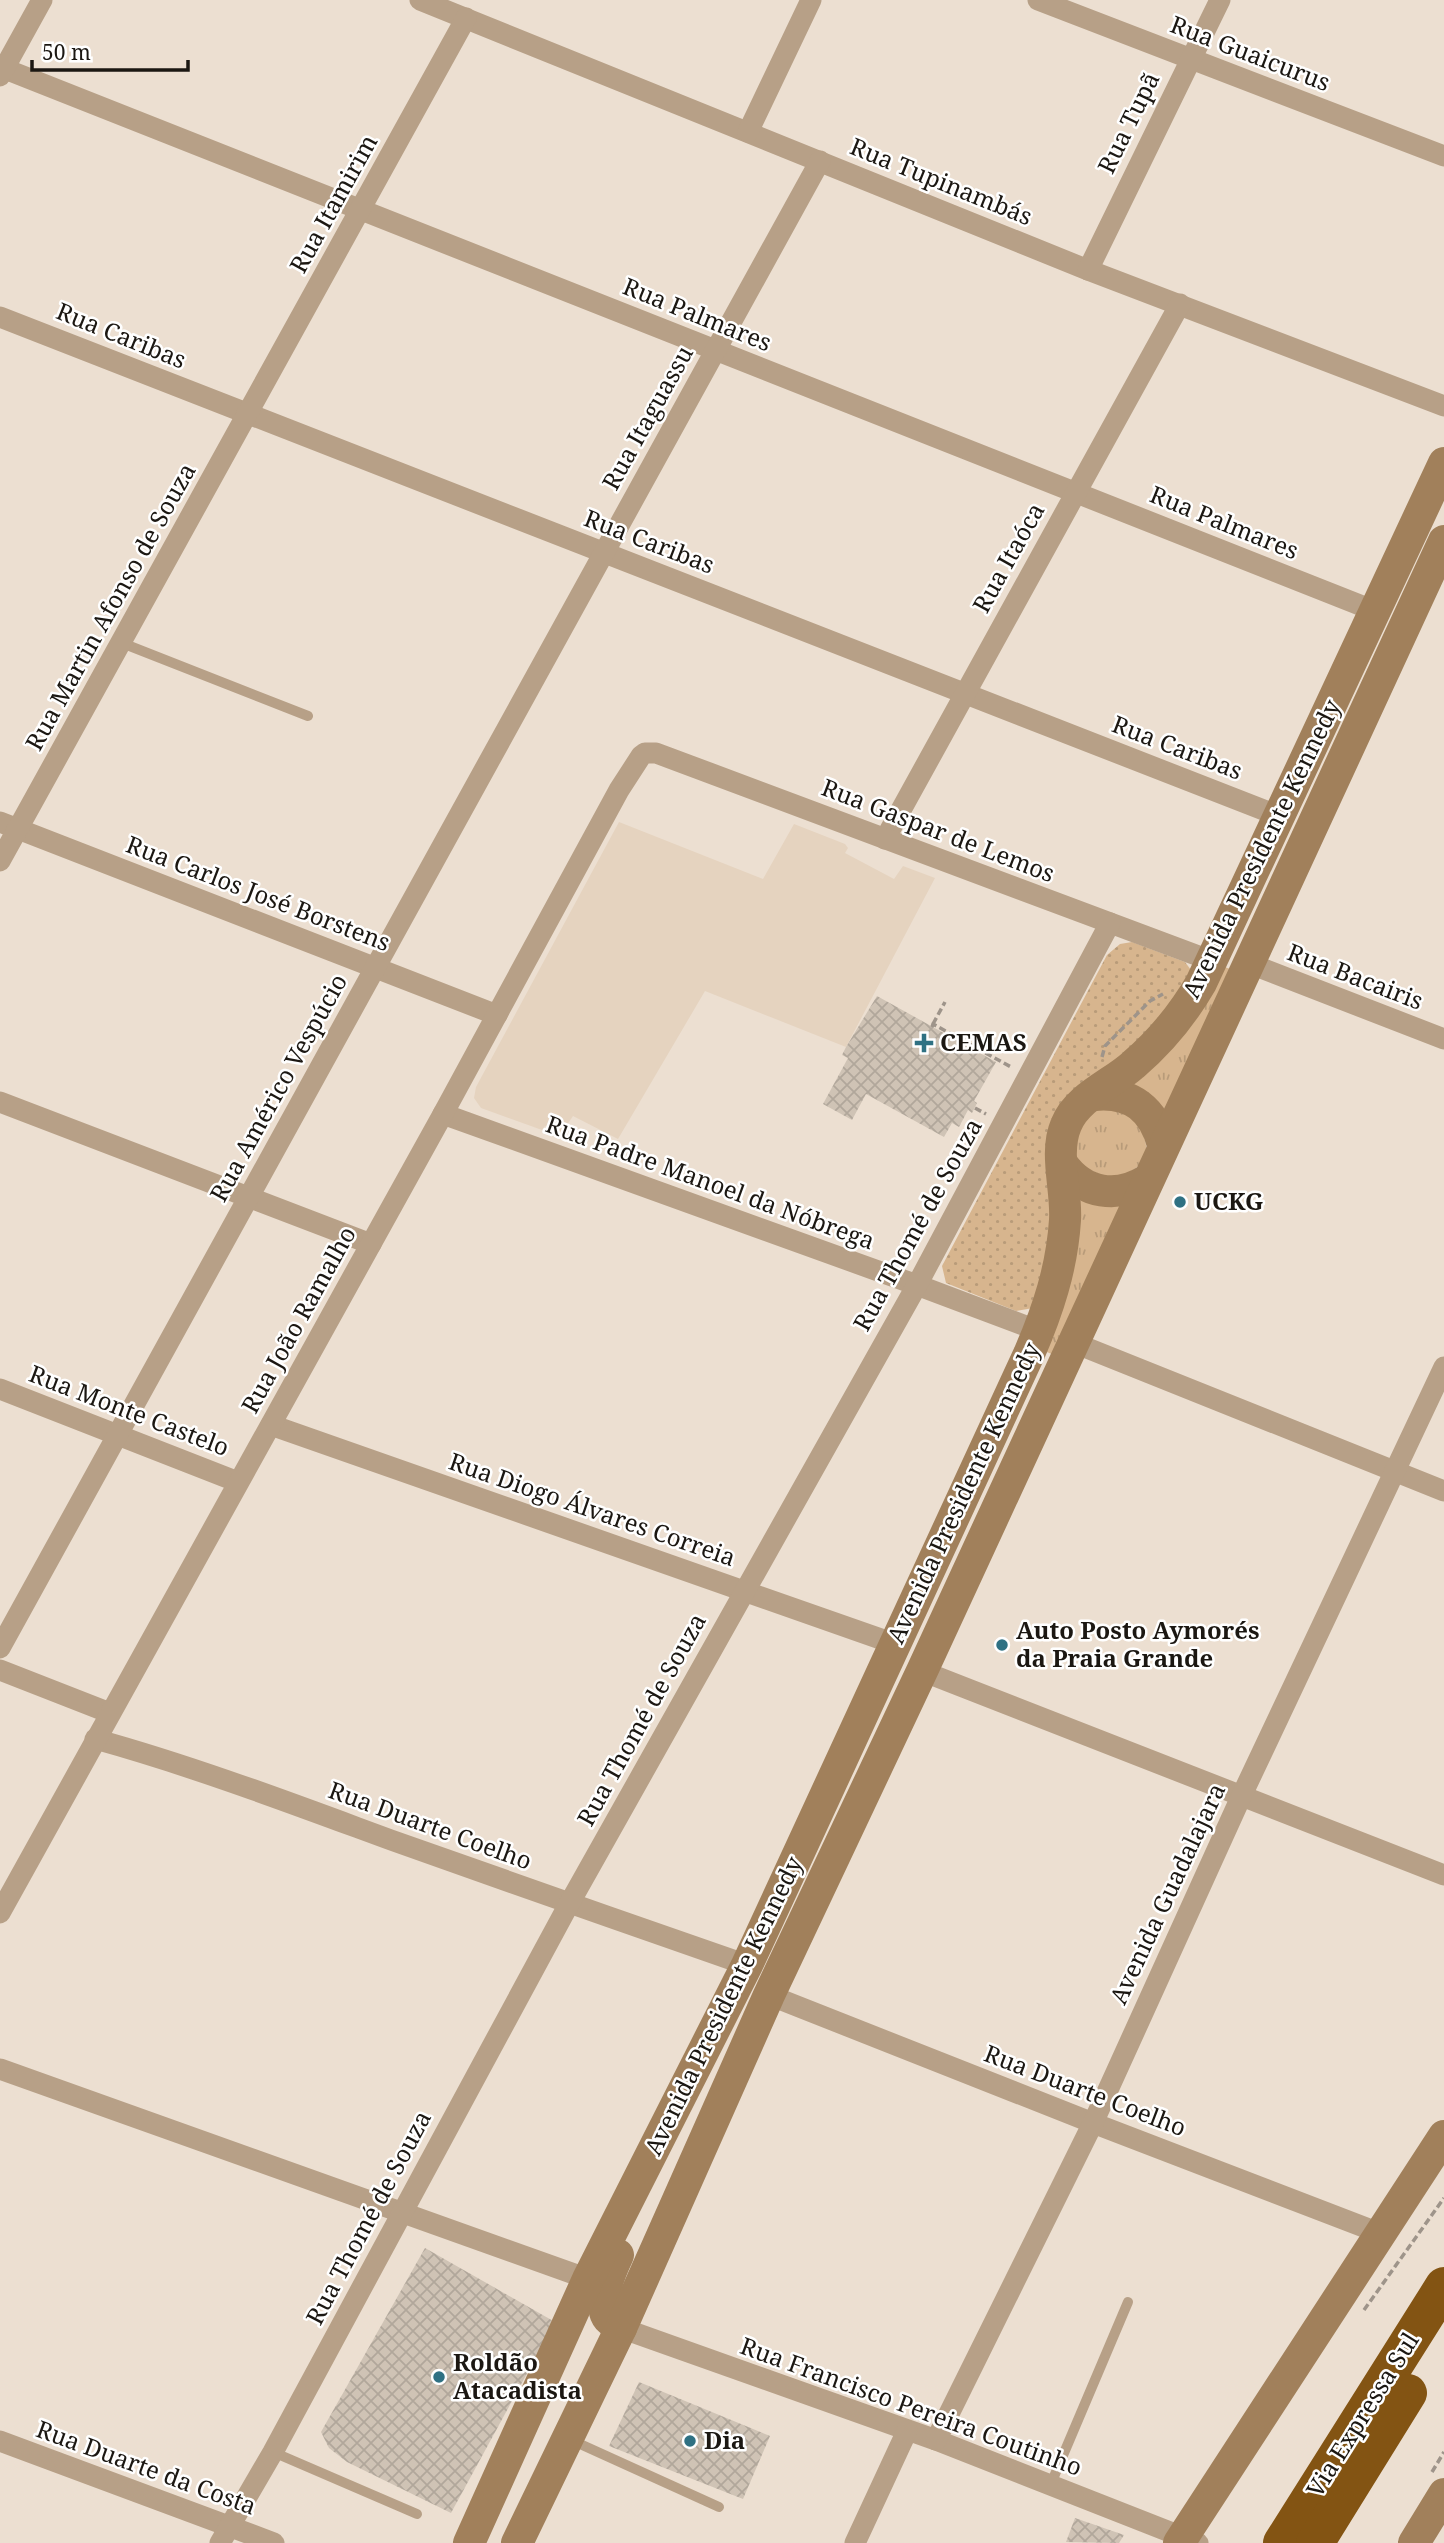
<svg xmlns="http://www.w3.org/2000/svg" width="1444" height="2543" font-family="'Noto Serif',serif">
<defs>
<pattern id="grass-tufts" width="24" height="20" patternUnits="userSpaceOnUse" patternTransform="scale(1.75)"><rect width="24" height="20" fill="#d7b58e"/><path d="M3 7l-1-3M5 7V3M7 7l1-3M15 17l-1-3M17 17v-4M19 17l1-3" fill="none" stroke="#b89b79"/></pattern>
<pattern id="park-dots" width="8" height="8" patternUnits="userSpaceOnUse" patternTransform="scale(1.75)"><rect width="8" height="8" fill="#d7b58e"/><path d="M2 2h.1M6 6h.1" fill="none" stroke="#b89b79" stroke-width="1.8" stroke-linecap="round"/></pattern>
<pattern id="building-cross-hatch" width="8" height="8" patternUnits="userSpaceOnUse" patternTransform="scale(1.75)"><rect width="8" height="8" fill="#cfc3b5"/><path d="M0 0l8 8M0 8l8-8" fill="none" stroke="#b1a79b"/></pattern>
</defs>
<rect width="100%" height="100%" fill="#ecdfd1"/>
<!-- built -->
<polygon fill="#e5d3bf" points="619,822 763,879 794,824 845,844 848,848 845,853 894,879 903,866 935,878 846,1047 705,991 618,1139 573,1116 561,1134 545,1126 542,1130 481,1108 474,1098 476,1087"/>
<!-- grass -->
<g fill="url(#grass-tufts)">
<polygon points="1222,966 1233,970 1165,1109 1157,1107 1131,1088"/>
<path d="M1101,1107L1138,1118C1152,1158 1151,1160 1115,1181L1079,1165L1072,1146L1077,1125Z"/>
<polygon points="1086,1198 1123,1203 1054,1355 1042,1350 1080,1201"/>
</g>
<!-- park -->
<polygon fill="url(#park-dots)" points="1132,942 1185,962 1191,970 1166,1017 1080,1092 1054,1233 1033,1308 1016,1311 946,1283 942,1266 1107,955 1120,944"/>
<!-- building -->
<g fill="url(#building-cross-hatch)">
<polygon points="877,996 996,1062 974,1101 977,1103 972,1113 968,1110 959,1127 952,1123 944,1137 866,1094 852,1120 823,1104 848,1058 842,1055 846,1047"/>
<polygon points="425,2248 555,2322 451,2513 347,2462 329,2448 321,2432"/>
<polygon points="639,2382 770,2436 743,2499 609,2446"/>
<polygon points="1075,2518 1124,2535 1119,2543 1066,2542"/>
</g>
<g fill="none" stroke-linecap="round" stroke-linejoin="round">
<!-- path -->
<g stroke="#9e948a" stroke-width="3.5" stroke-dasharray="7 3.5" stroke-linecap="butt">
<polyline points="933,1024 945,1002"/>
<polyline points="932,1027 933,1024 1011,1067"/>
<polyline points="1102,1057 1105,1046 1150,1001 1163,994"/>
<polyline points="975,1108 986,1114"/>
<polyline points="1364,2310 1444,2198"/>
<polyline points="1432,2472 1444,2452"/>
</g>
<!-- lane -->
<g stroke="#b7a087" stroke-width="10">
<polyline points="122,643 308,716"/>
<polyline points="569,2439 719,2507"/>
<polyline points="273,2452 417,2514"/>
<polyline points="1050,2486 1128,2302"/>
</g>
<!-- street -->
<g stroke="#b7a087" stroke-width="21">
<polyline points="420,0 1088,270 1444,406"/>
<polyline points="1038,0 1444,156"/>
<polyline points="0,67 1375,611"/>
<polyline points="0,76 42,0"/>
<polyline points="748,132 811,0"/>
<polyline points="1088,270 1220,0"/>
<polyline points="0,317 1279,816"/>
<polyline points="0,822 497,1015"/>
<polyline points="885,839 1180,304"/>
<polyline points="0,861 466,18"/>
<polyline points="1248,963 1444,1039"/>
<polyline points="0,1102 371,1244"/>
<polyline points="443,1114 917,1285 1039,1331"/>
<polyline points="1072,1342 1444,1491"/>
<polyline points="0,1389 238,1482"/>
<polyline points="271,1425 895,1644"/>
<polyline points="0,1648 820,161"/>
<polyline points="0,1670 110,1713"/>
<polyline points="922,1671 1444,1875"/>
<path d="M95,1739C196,1767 293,1804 391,1840C510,1882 628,1924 747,1965"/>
<polyline points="0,1913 443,1114 619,790 641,756 645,753 656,753 1212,961"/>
<polyline points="769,1995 1093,2123 1382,2234"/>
<polyline points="0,2069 588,2279"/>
<polyline points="621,2328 936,2440 1198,2543"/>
<polyline points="936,2440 1093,2123 1241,1797 1444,1367"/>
<polyline points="0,2441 274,2543"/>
<polyline points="220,2543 273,2452 569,1904 917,1285 1110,923"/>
<polyline points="855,2543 907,2431"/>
</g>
<!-- secondary -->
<g stroke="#a1805b" stroke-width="32">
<path d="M1094,1095C1132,1091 1154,1110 1163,1145"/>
<path d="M1063,1165C1084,1194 1117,1199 1147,1180"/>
<path d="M618,2255C611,2270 600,2295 605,2312C607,2320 615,2324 621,2328"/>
<path d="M469,2543L588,2279L747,1965L1029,1354C1048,1310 1062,1268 1065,1220C1067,1190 1054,1153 1066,1125C1077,1097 1112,1084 1133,1065C1160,1042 1183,1014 1201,983L1444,463"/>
<polyline points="517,2543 621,2328 769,1995 922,1671 1444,541"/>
<polyline points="1179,2543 1444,2136"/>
<polyline points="1414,2543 1444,2494"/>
</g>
<!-- highway -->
<g stroke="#835413" stroke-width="38">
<polyline points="1282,2543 1444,2286"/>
<polyline points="1315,2543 1408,2393"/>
</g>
</g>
<!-- markers -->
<g fill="#2f7183" stroke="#fff" stroke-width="2.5">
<path d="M920.5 1032.5h7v7h7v7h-7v7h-7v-7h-7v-7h7z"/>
<circle cx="1180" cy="1202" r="7"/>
<circle cx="1002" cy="1645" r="7"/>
<circle cx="439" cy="2377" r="7"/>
<circle cx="690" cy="2441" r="7"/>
</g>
<g text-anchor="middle" stroke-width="5" stroke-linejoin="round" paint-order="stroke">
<!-- street labels -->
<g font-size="24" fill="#1b1712" stroke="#fff">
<text transform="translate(1250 54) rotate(21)" y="8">Rua Guaicurus</text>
<text transform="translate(1129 123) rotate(-64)" y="8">Rua Tupã</text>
<text transform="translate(941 182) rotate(22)" y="8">Rua Tupinambás</text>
<text transform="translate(334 204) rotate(-61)" y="8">Rua Itamirim</text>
<text transform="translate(697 315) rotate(22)" y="8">Rua Palmares</text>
<text transform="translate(121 336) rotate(22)" y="8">Rua Caribas</text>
<text transform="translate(648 418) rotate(-61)" y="8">Rua Itaguassu</text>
<text transform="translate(1224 523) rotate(22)" y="8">Rua Palmares</text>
<text transform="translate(649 542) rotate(21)" y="8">Rua Caribas</text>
<text transform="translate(1009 558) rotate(-61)" y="8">Rua Itaóca</text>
<text transform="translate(111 607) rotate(-61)" y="8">Rua Martin Afonso de Souza</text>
<text transform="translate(1177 748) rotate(21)" y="8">Rua Caribas</text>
<text transform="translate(938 831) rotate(21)" y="8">Rua Gaspar de Lemos</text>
<text transform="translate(1262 849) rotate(-64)" y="8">Avenida Presidente Kennedy</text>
<text transform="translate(258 894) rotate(21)" y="8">Rua Carlos José Borstens</text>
<text transform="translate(1355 977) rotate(21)" y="8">Rua Bacairis</text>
<text transform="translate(279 1088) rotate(-61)" y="8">Rua Américo Vespúcio</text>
<text transform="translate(710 1183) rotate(20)" y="8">Rua Padre Manoel da Nóbrega</text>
<text transform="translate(918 1225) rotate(-61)" y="8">Rua Thomé de Souza</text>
<text transform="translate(299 1320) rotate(-61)" y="8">Rua João Ramalho</text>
<text transform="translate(129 1411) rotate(21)" y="8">Rua Monte Castelo</text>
<text transform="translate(964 1493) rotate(-65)" y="8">Avenida Presidente Kennedy</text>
<text transform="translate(592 1510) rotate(19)" y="8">Rua Diogo Álvares Correia</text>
<text transform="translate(642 1720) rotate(-61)" y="8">Rua Thomé de Souza</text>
<text transform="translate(430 1826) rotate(20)" y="8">Rua Duarte Coelho</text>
<text transform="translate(1168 1894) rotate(-65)" y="8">Avenida Guadalajara</text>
<text transform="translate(724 2006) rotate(-64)" y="8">Avenida Presidente Kennedy</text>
<text transform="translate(1085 2091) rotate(21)" y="8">Rua Duarte Coelho</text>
<text transform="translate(369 2218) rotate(-62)" y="8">Rua Thomé de Souza</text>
<text transform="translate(911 2407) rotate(20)" y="8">Rua Francisco Pereira Coutinho</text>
<text transform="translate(1363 2415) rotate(-58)" y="8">Via Expressa Sul</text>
<text transform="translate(146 2468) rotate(20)" y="8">Rua Duarte da Costa</text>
</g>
<!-- poi labels -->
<g font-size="24" font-weight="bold" fill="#1b1712" stroke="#fff" text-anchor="start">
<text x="940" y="1051">CEMAS</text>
<text x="1194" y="1210">UCKG</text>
<text x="1016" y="1639">Auto Posto Aymorés<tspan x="1016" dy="28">da Praia Grande</tspan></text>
<text x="453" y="2371">Roldão<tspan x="453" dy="28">Atacadista</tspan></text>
<text x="704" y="2449">Dia</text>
</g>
</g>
<!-- scale -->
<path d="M32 60v10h156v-10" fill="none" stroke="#1b1712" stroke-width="3.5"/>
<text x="42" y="60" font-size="21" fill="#1b1712" stroke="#ffffff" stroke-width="5" paint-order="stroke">50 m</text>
</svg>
